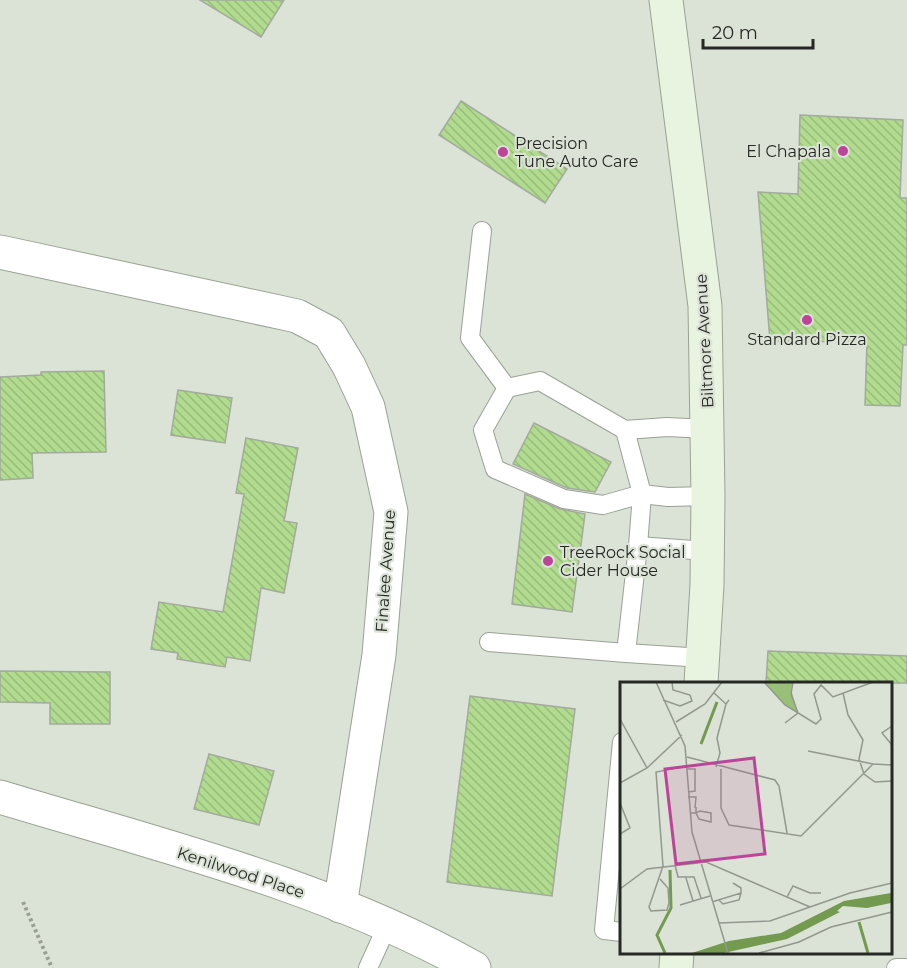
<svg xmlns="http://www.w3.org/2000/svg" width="907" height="968" font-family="Montserrat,sans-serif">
<defs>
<pattern id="building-back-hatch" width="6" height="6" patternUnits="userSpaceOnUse" patternTransform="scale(1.5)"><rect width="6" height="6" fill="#b1db8e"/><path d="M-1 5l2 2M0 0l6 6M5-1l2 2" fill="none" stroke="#98bc7a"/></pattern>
</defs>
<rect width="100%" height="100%" fill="#dbe2d6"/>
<!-- building -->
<g fill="url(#building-back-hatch)" stroke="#a3aa9e" stroke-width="1.5">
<polygon points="200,0 284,0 261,37"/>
<polygon points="461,101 567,169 545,203 439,135"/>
<polygon points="800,115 903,120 900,198 907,198 907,345 903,345 900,406 865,405 867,342 770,341 758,192 798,194"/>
<polygon points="104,371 106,452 32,453 33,478 0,480 0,377 41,375 41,372"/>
<polygon points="178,390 232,398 225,443 171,435"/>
<polygon points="534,423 611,462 595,492 567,488 513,464"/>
<polygon points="246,438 298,448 284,521 297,523 284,593 261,588 250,661 227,657 225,667 177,659 178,653 151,649 159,602 223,612 244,494 236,493"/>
<polygon points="525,494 560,509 585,514 572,612 512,604"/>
<polygon points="768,651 907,656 907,683 766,683"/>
<polygon points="0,671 110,672 110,724 50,724 50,703 0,702"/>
<polygon points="470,696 575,709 552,896 447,882"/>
<polygon points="209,754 274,771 259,825 194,809"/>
</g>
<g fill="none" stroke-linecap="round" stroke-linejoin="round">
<!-- lane casing -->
<g stroke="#9aa195" stroke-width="20">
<g id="lane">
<polyline points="482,231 470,338 507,388"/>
<polyline points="625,430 667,427 708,429"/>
<polyline points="638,546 642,494 625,430 540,381 507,388 483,430 495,469 564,499 603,505 642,494 668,497 708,496"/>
<polyline points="489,642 626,653"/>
<polyline points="703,658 626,653 638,546 707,551"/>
<polyline points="622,742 604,930 622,932"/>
<polyline points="368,968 388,924"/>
<polyline points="896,968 907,968"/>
</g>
</g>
<!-- street casing -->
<g stroke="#9aa195" stroke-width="35">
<g id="street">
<polyline points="0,252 297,316 329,333 349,366 368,407 391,512 379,655 340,906"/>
<path d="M0,797C159,845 328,886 474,968"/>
</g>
</g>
<!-- secondary casing -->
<g stroke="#9aa195" stroke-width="35">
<g id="secondary">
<polyline points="666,0 705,306 708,496 707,585 701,683"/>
<polyline points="676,968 677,952"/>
</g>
</g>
<!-- path -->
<polyline stroke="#9a9f96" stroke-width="4" stroke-dasharray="3 3" stroke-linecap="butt" points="23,902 52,968"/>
<!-- lane -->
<use href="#lane" stroke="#fff" stroke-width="18"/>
<!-- street -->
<use href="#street" stroke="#fff" stroke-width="33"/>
<!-- secondary -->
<use href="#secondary" stroke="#e9f4e0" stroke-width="33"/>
</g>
<!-- markers -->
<g fill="#bd4599" stroke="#dbe2d6" stroke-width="2">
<circle cx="843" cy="151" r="6"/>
<circle cx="503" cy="152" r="6"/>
<circle cx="807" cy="320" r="6"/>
<circle cx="548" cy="561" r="6"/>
</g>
<g text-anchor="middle" stroke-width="4.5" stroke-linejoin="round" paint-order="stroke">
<!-- poi labels -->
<g font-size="16" fill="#262824" stroke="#dbe2d6" text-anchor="start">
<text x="515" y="149">Precision<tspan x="515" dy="18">Tune Auto Care</tspan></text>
<text x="831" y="157" text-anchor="end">El Chapala</text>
<text x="807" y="345" text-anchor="middle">Standard Pizza</text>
<text x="560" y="558">TreeRock Social<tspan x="560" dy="18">Cider House</tspan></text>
</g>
<!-- street labels -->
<g font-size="16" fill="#262824" stroke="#dbe2d6">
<text transform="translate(704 341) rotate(-93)" y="6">Biltmore Avenue</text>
<text transform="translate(385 571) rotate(-86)" y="6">Finalee Avenue</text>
<text transform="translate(241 872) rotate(18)" y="6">Kenilwood Place</text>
</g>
</g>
<!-- overview -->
<g transform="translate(620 682)">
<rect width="272" height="272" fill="#dbe2d6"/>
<path d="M144,0H173L171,7L178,31L165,23Z" fill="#99c077"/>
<path d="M271,211V221L247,226L223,224L217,229L220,230L167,257L104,271H72L109,259L161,251L224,219Z" fill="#739a4f"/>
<path fill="none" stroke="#739a4f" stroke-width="3" d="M81,62L97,20M239,240L248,271M45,271L37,253L51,226L50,188"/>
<path fill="none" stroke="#93988f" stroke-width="1.5" d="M36,0L65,64L72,150L108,271M144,0L165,23L196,42L201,37L194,12L201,3L213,15L253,0M94,11L106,22L109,18M223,11L228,33L243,58L239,77L244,92L255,100L272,99M43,18L60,24L72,19L70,13L53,8L52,0M0,37L27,86M56,40L85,22L102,0M165,41L178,31L171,12L173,0M272,44L262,51L272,63M67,75L155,98L159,104L167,151M253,82L272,83M96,85L100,71L97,56L106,22M67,87H75V109L68,110M101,87V126L109,143L181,154L253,82L188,69M0,101L27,86L62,53M68,115H76L75,126M0,121L10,146L0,152M70,131H76L80,129L91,131V140L79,137L76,131V125M55,183L58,195H74L81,216M66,196L73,219M40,197L48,206L49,221L47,228L31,229L29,225L43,184L36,90L67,84M0,207L27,187L86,180L190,225M167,215L173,204L190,211H201M99,218L103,222L119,218L121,211M92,220L121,211V206L113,201M60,223L90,214M99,241L150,239L230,211L272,201M139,271L179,260L211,245L272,230"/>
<path fill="#bd4599" fill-opacity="0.15" stroke="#bd4599" stroke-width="3" d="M134,76L145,172L56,182L45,87Z"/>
<rect width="272" height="272" fill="none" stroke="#262824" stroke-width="3"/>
</g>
<!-- scale -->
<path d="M703 39v9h110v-9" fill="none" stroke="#262824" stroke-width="3"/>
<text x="712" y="39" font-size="18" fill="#262824" stroke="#dbe2d6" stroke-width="4.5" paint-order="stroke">20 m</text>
</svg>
